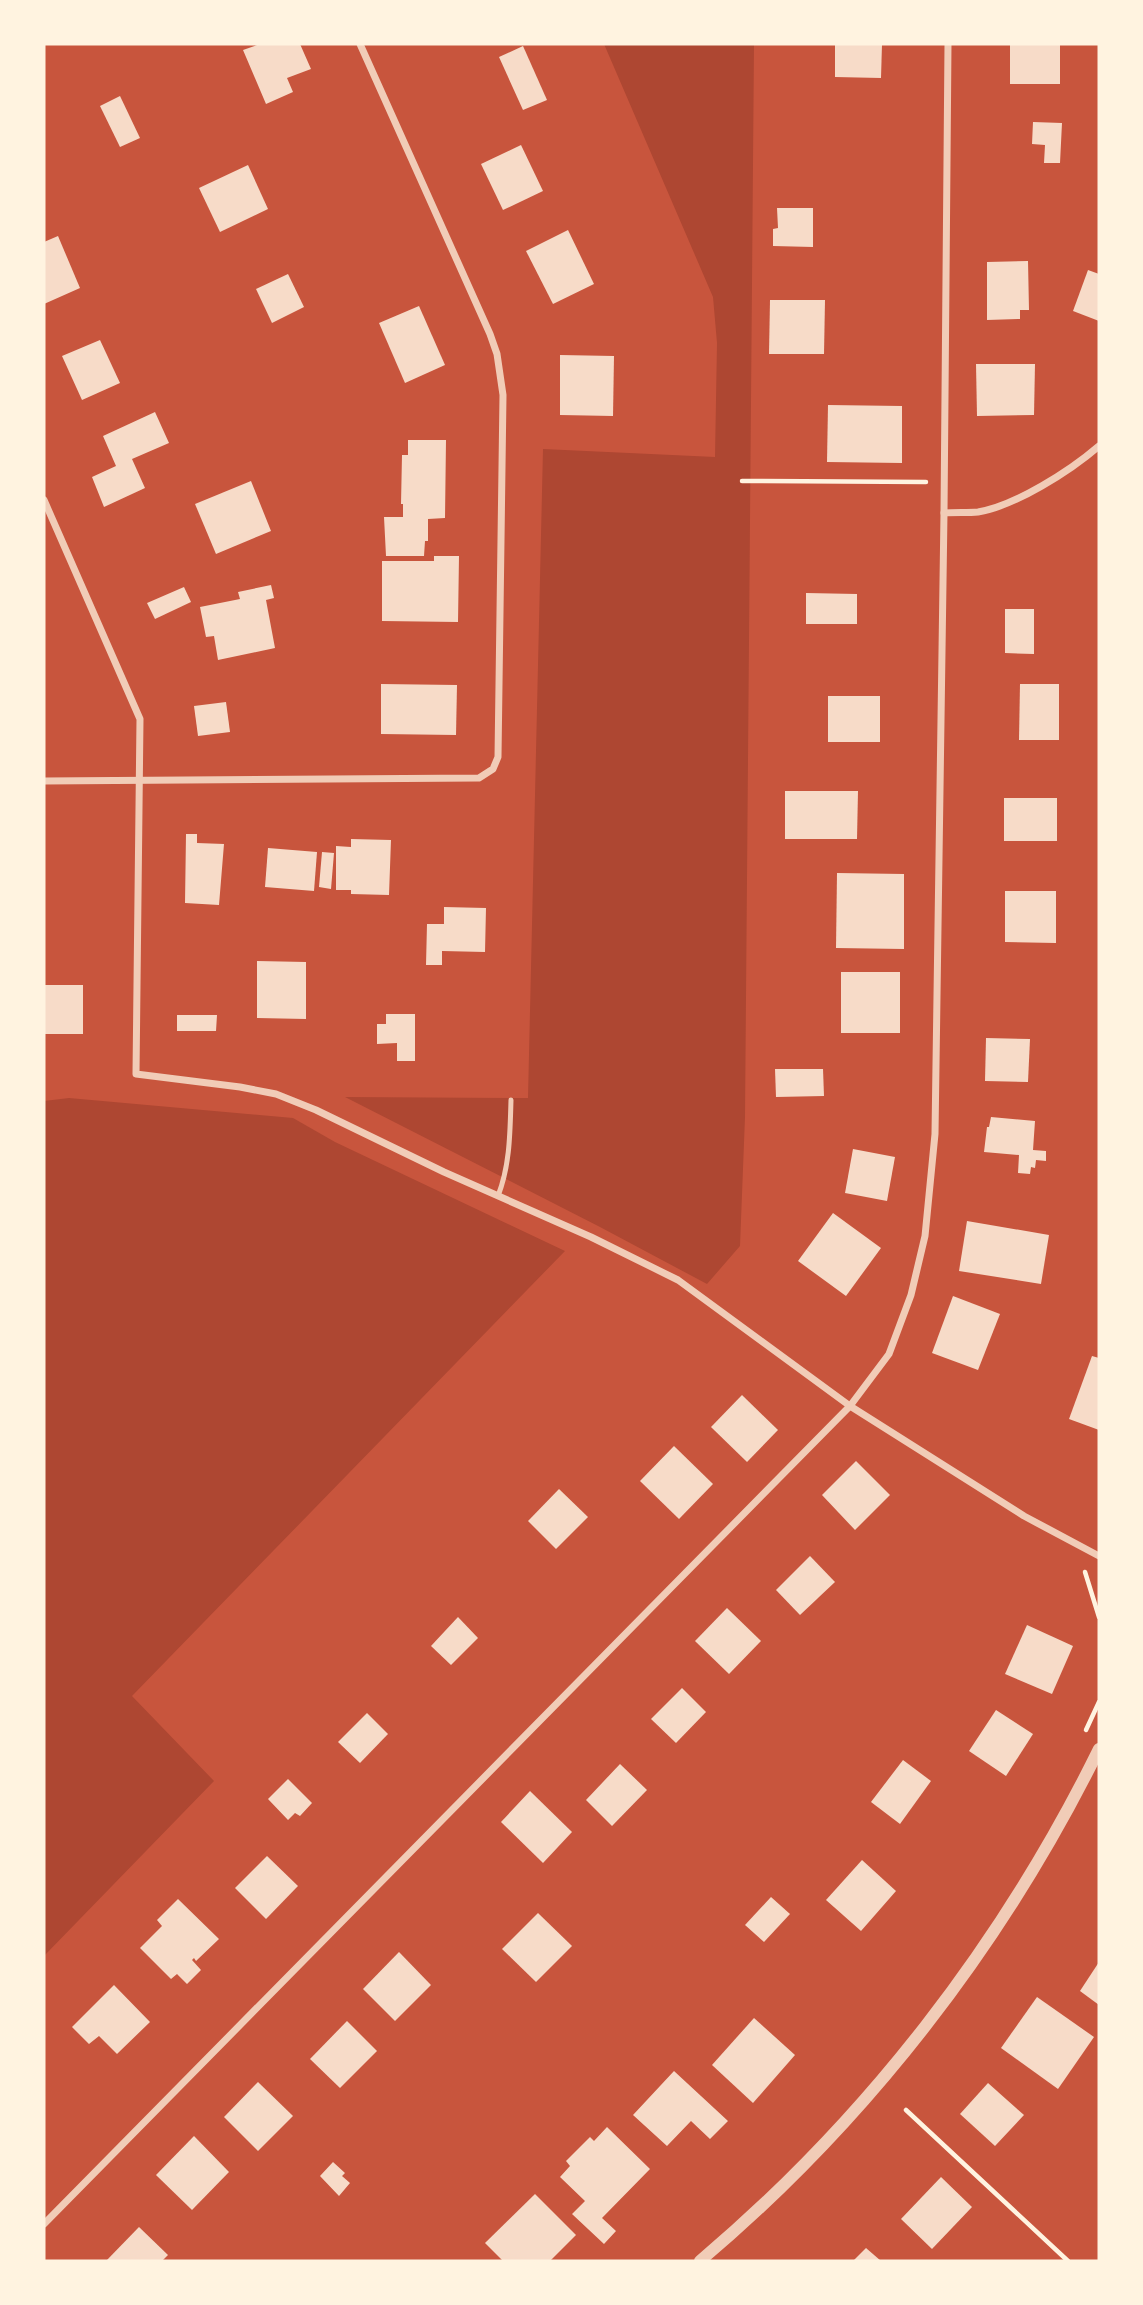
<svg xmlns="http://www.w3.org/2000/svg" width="1143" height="2305" font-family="Bitter,serif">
<rect width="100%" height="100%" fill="#c8553d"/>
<!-- green -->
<g fill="#ae4732">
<polygon points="604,44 754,44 745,1117 740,1246 707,1284 600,1227 345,1097 528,1098 543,449 715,457 717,343 713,297"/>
<polygon points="69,1098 293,1118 335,1142 565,1251 132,1696 214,1781 44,1956 44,1101"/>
</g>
<!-- building -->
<g fill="#f7dbc8">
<polygon points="260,44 300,44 311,69 287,78 293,92 266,104 243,50"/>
<polygon points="835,44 882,44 881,78 835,77"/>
<rect x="1010" y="44" width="50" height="40"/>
<polygon points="523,46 547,100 523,110 499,57"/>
<polygon points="120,96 140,138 120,147 100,106"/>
<polygon points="1033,122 1062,123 1060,163 1044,163 1045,145 1032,144"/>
<polygon points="521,145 543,191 503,210 481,164"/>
<polygon points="248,165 268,209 220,232 199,188"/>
<polygon points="777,208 813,208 813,247 773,246 773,229 778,228"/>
<polygon points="568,230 594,284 553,304 526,251"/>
<polygon points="58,236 80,288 44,304 44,242"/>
<polygon points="1028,261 1029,310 1020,310 1020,319 987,320 987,262"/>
<polygon points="1088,270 1099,274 1099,321 1073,311"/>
<polygon points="288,274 304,307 272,323 256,289"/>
<polygon points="770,300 825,300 824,354 769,354"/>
<polygon points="419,306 445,365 405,383 379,323"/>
<polygon points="100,340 120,383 82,400 62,356"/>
<polygon points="560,355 614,356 613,416 560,415"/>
<polygon points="976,364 1035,364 1034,415 977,416"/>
<polygon points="828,405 902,406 902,463 827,462"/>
<polygon points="155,412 169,443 132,459 145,488 104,507 92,477 116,466 103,436"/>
<polygon points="408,440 446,440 445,518 428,519 428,541 425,541 424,556 386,556 384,517 403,517 403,504 401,504 402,455 408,455"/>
<polygon points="251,481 271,531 216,554 195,504"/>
<polygon points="434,556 459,556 458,622 382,621 382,561 434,561"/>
<polygon points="271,585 274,598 266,600 275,648 218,660 214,636 206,637 200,607 240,599 238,592"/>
<polygon points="184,587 191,602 155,619 147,603"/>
<polygon points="806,593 857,594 857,624 806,624"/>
<polygon points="1005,609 1034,609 1034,654 1005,653"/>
<polygon points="381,684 457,685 456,735 381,734"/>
<polygon points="1020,684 1059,684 1059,740 1019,740"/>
<rect x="828" y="696" width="52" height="46"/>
<polygon points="226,702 230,732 198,736 194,706"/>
<polygon points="785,791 858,791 857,839 785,839"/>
<rect x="1004" y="798" width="53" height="43"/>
<polygon points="186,834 197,834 197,843 224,844 219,905 185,903"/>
<polygon points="351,839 391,840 389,895 351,894 351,890 336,890 336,846 351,847"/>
<polygon points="268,848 317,852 314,891 265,887"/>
<polygon points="322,852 334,853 331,889 319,887"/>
<polygon points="837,873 904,874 904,949 836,948"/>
<polygon points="1005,891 1056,891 1056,943 1005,942"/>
<polygon points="444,907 486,908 485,952 442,951 442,965 426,965 427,924 444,924"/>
<polygon points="257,961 306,962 306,1019 257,1018"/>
<rect x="841" y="972" width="59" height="61"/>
<rect x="44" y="985" width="39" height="49"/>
<polygon points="386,1014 415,1014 415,1061 397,1061 397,1043 377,1044 377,1024 386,1024"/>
<polygon points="177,1015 217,1015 216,1031 177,1031"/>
<polygon points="986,1038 1030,1039 1028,1082 985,1081"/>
<polygon points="775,1069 823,1069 824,1096 776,1097"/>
<polygon points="991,1117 1035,1121 1033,1150 1046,1151 1046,1161 1036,1160 1035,1168 1031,1167 1030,1174 1018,1173 1019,1155 984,1152 987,1127 989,1127"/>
<polygon points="853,1149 895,1157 887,1201 845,1193"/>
<polygon points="833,1213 881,1248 846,1296 798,1261"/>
<polygon points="967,1221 1049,1235 1041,1284 959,1271"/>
<polygon points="953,1296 1000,1314 978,1370 932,1353"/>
<polygon points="1092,1356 1099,1358 1099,1430 1069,1419"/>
<polygon points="742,1395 778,1430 747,1462 711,1427"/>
<polygon points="674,1446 713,1484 679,1519 640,1481"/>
<polygon points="856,1461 890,1495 855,1530 822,1495"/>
<polygon points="559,1489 588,1517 556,1549 528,1521"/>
<polygon points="810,1556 835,1582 800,1615 776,1590"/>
<polygon points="727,1608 761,1641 729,1674 695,1641"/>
<polygon points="458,1617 478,1638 451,1665 431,1646"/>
<polygon points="1027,1625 1073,1646 1052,1694 1005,1674"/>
<polygon points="682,1688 706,1712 676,1743 651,1719"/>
<polygon points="996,1710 1033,1734 1006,1776 969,1751"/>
<polygon points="367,1713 388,1734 360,1763 338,1742"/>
<polygon points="903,1760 931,1781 900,1824 871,1802"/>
<polygon points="620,1764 647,1790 612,1826 586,1800"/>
<polygon points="288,1779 312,1803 300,1816 295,1813 288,1820 268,1799"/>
<polygon points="530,1791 572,1832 543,1863 501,1822"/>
<polygon points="267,1856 298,1886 266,1919 235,1888"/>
<polygon points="862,1860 896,1891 861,1931 826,1900"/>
<polygon points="771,1897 790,1914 764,1942 745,1925"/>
<polygon points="178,1899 219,1939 196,1961 194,1958 192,1960 201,1970 187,1984 177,1974 171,1979 140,1948 162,1926 157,1920"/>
<polygon points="538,1913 572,1946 536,1982 502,1949"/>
<polygon points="399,1952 431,1985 395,2021 363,1989"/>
<polygon points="1099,1962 1099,2005 1080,1991"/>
<polygon points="114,1985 150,2022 117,2054 99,2036 89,2044 72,2027"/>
<polygon points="1037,1997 1094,2037 1058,2089 1001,2048"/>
<polygon points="754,2018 795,2055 753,2103 712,2065"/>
<polygon points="347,2021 377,2051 340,2088 310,2059"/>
<polygon points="674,2071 728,2121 710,2139 691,2121 667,2146 633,2115"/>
<polygon points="258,2082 293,2116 258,2151 224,2117"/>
<polygon points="988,2083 1024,2115 995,2146 960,2114"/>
<polygon points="607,2127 650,2169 602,2218 616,2231 604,2244 572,2214 585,2201 560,2177 570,2166 566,2161 590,2137 594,2141"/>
<polygon points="194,2136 229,2172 192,2210 156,2175"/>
<polygon points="333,2162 345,2173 342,2176 350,2183 339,2196 320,2176"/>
<polygon points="941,2177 972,2207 932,2249 901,2219"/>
<polygon points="535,2194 576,2235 550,2261 503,2261 485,2243"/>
<polygon points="139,2227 168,2255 162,2261 106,2261"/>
<polygon points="866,2248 881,2261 853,2261"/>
</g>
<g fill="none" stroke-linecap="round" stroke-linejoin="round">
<!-- path -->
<g stroke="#fff3e0" stroke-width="4.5">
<polyline points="742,481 926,482"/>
<polyline points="1085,1572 1099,1617"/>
<polyline points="1086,1730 1099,1702"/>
<polyline points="906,2110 1068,2261"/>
</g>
<!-- service -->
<path stroke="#f1ccb7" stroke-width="5" d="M498,1196C510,1165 510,1133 511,1100"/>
<!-- minor -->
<g stroke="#f1ccb7" stroke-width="7">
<polyline points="44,500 140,719 136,1074 240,1087 276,1094 316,1110 444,1172 591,1237 678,1280 850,1406 1024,1516 1099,1556"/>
<path d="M944,513C955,512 967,513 978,512C1015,506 1070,471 1099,446"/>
<polyline points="44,781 479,778 493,769 498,757 503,395 497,354 490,334 360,44"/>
<polyline points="44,2224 850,1406 889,1354 911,1295 925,1236 935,1134 944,513 948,44"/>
</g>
<!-- tertiary -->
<path stroke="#f1ccb7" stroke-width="12" d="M700,2261C866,2121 1003,1944 1099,1749"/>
</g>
<!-- border -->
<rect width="1143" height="2305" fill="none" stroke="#fff3e0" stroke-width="91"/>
</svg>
